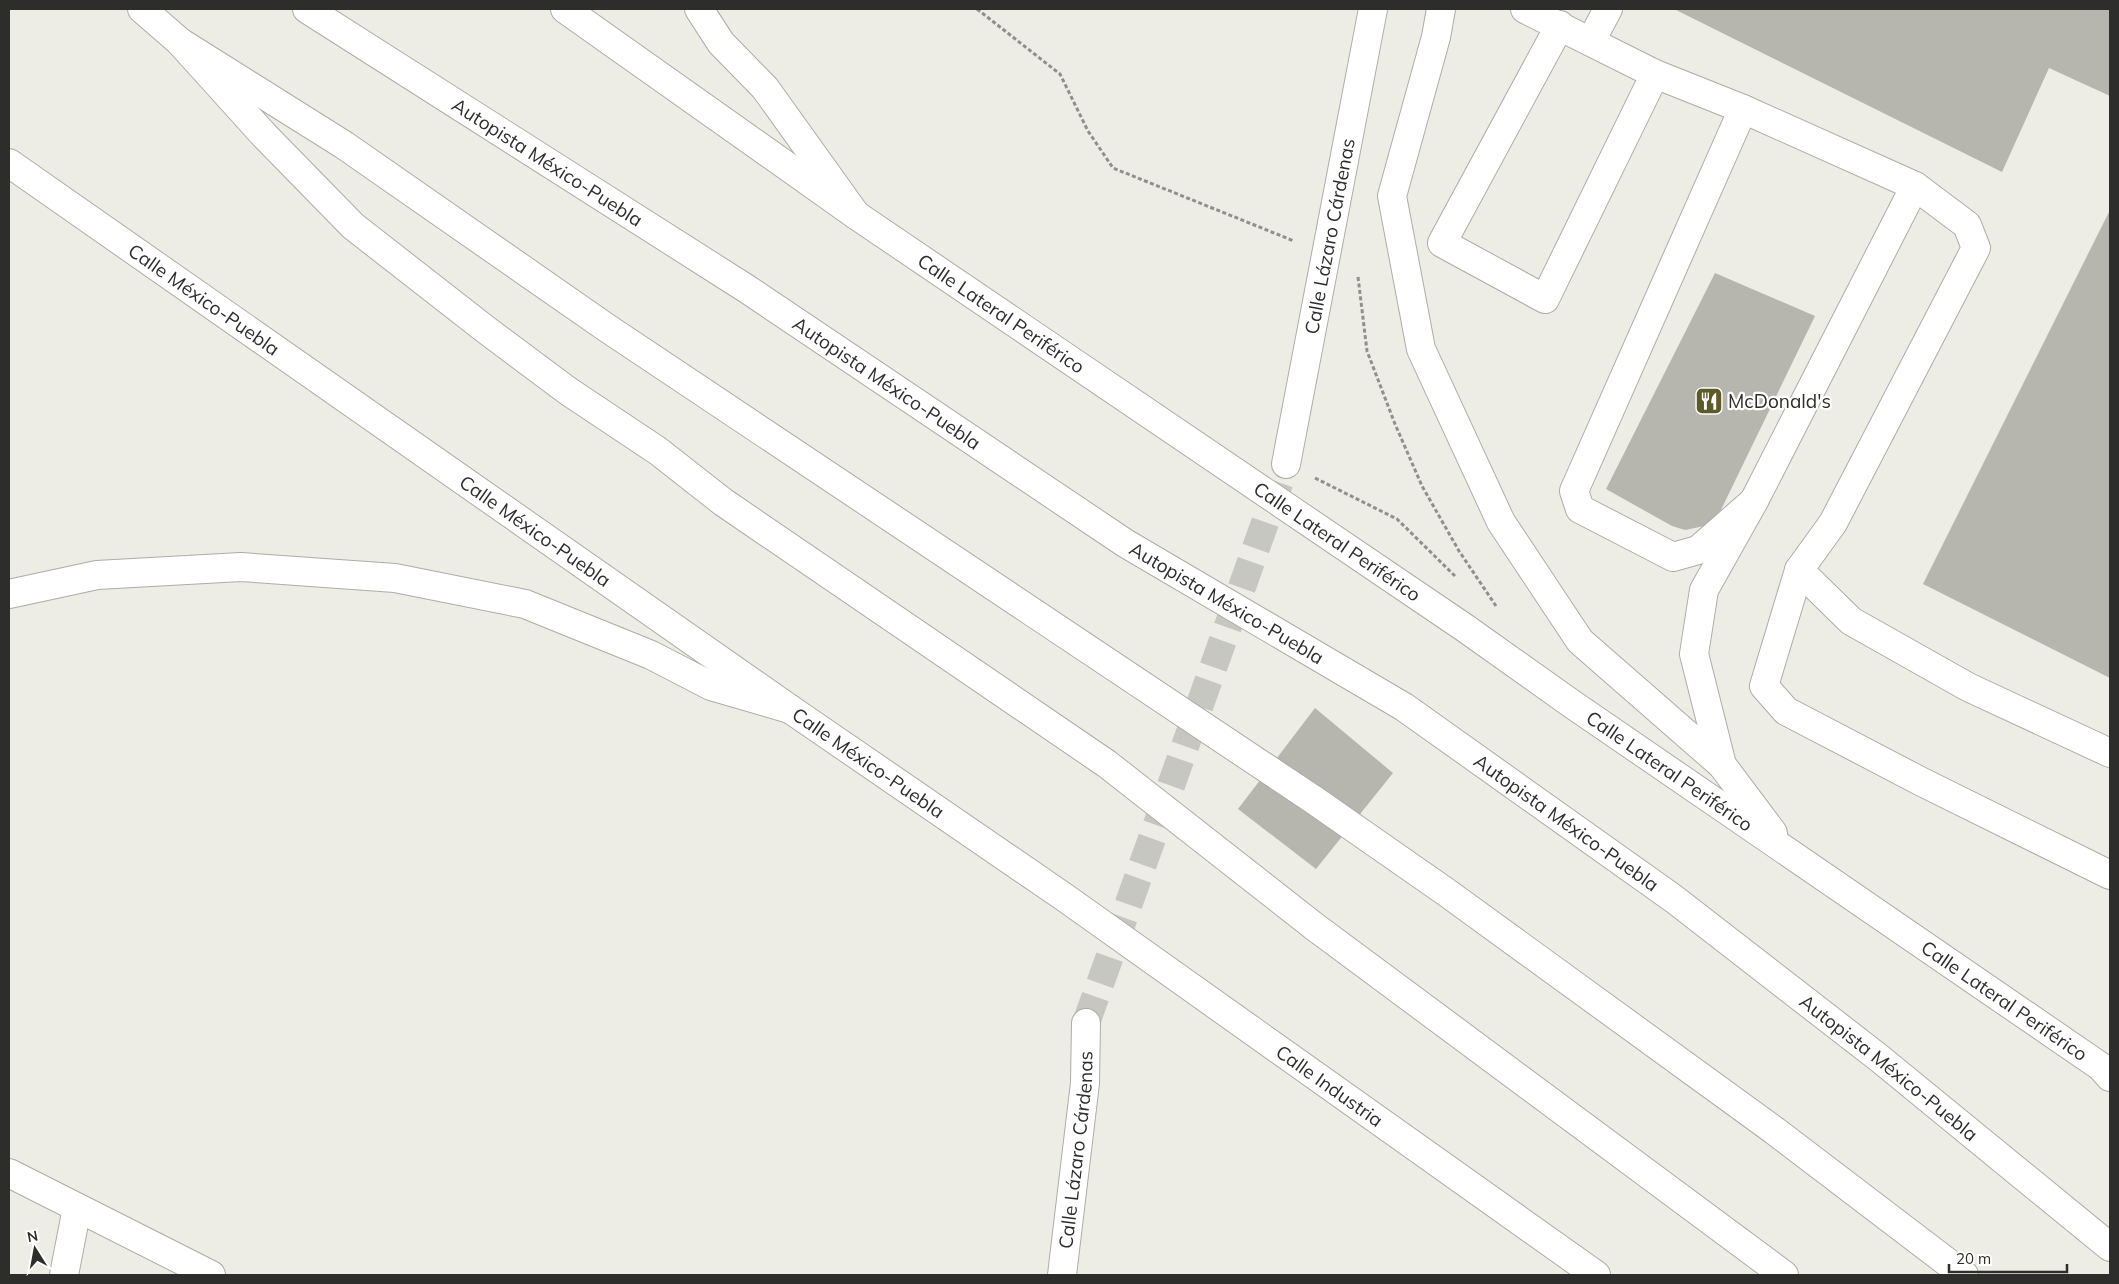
<svg xmlns="http://www.w3.org/2000/svg" width="2119" height="1284" font-family="Mulish,sans-serif">
<rect width="100%" height="100%" fill="#edede6"/>
<!-- building -->
<g fill="#b6b6af">
<polygon points="1674,9 2110,9 2110,96 2049,68 2002,172"/>
<polygon points="2110,210 2110,678 1923,584"/>
<polygon points="1715,273 1815,316 1718,516 1704,526 1685,530 1672,526 1606,489"/>
<polygon points="1315,708 1393,773 1316,869 1238,809"/>
</g>
<g fill="none" stroke-linecap="round" stroke-linejoin="round">
<!-- minor-tunnel -->
<polyline stroke="#c7c7c1" stroke-width="28" stroke-dasharray="28 14" stroke-linecap="butt" points="1086,1023 1286,464"/>
<!-- minor casing -->
<g stroke="#adada6" stroke-width="30">
<g id="minor">
<path id="s1" d="M565,9L856,215L1465,628L1572,704L2110,1073"/>
<polyline points="1441,9 1436,37 1392,196 1421,349 1501,522 1580,641 1722,765 1773,833"/>
<polyline points="1525,9 1655,74 1743,109 1915,186 1967,225 1976,248 1833,523 1799,570 1851,621 1968,687 2110,753"/>
<polyline points="1560,25 1442,243 1545,299 1655,74"/>
<polyline points="1591,41 1608,9"/>
<polyline points="1743,109 1574,491 1580,509 1673,557 1698,550 1754,501"/>
<path id="s2" d="M9,163L790,709L1064,897L1596,1275"/>
<path id="s3" d="M1286,464L1373,9"/>
<polyline points="1799,570 1764,686 1786,711 1922,782 2110,875"/>
<polyline points="1722,765 1694,654 1704,590 1754,501 1915,186"/>
<polyline points="9,1173 211,1275"/>
<polyline points="64,1275 77,1208"/>
<path id="s4" d="M1062,1275L1085,1083L1086,1023"/>
</g>
</g>
<!-- highway casing -->
<g stroke="#adada6" stroke-width="30">
<g id="highway">
<polyline points="142,9 180,42 264,135 353,226 485,329 568,391 658,451 723,502 1107,764 1315,927 1784,1275"/>
<path id="s5" d="M307,9L747,289L1125,543L1404,707L1674,899L1879,1058L2110,1247"/>
<polyline points="699,9 721,43 765,88 856,215"/>
<polyline points="180,42 344,145 607,328 1314,800 1446,892 1775,1131 1964,1275"/>
<polyline points="9,594 97,575 241,567 395,578 525,604 651,655 711,686 790,709"/>
<polyline points="2103,1069 2110,1077"/>
</g>
</g>
<!-- path -->
<g stroke="#90908b" stroke-width="3" stroke-dasharray="4 2.5" stroke-linecap="butt">
<polyline points="977,9 1060,74 1088,131 1113,168 1294,241"/>
<polyline points="1358,277 1367,351 1395,424 1422,486 1459,551 1496,606"/>
<polyline points="1315,478 1397,519 1456,577"/>
</g>
<!-- minor -->
<use href="#minor" stroke="#fff" stroke-width="28"/>
<!-- highway -->
<use href="#highway" stroke="#fff" stroke-width="28"/>
</g>
<!-- icons -->
<defs>
<g id="restaurant-square" transform="scale(1.4375)"><rect x="-9" y="-9" width="18" height="18" rx="4" fill="#5c5a27" stroke="#fffffe"/><path d="M-5-6h1v4h1v-4h1v4h1v-4h1v5L-1.5 .5V6h-2V.5L-5-1ZM5-6V6H3V1.5H1.5Q1.5-4 5-6Z" fill="#fff"/></g>
</defs>
<g fill-rule="evenodd">
<use href="#restaurant-square" x="1709" y="401"/>
</g>
<g text-anchor="middle" stroke-width="4.5" stroke-linejoin="round" paint-order="stroke">
<!-- street labels -->
<g font-size="19" fill="#2d2d2b" stroke="#fffffe">
<text dy="7" stroke="none"><textPath href="#s5" startOffset="285">Autopista México-Puebla</textPath></text>
<text dy="7" stroke="none"><textPath href="#s3" startOffset="232">Calle Lázaro Cárdenas</textPath></text>
<text dy="7" stroke="none"><textPath href="#s2" startOffset="238">Calle México-Puebla</textPath></text>
<text dy="7" stroke="none"><textPath href="#s1" startOffset="532">Calle Lateral Periférico</textPath></text>
<text dy="7" stroke="none"><textPath href="#s5" startOffset="690">Autopista México-Puebla</textPath></text>
<text dy="7" stroke="none"><textPath href="#s2" startOffset="642">Calle México-Puebla</textPath></text>
<text dy="7" stroke="none"><textPath href="#s1" startOffset="938">Calle Lateral Periférico</textPath></text>
<text dy="7" stroke="none"><textPath href="#s5" startOffset="1095">Autopista México-Puebla</textPath></text>
<text dy="7" stroke="none"><textPath href="#s2" startOffset="1048">Calle México-Puebla</textPath></text>
<text dy="7" stroke="none"><textPath href="#s1" startOffset="1342">Calle Lateral Periférico</textPath></text>
<text dy="7" stroke="none"><textPath href="#s5" startOffset="1500">Autopista México-Puebla</textPath></text>
<text dy="7" stroke="none"><textPath href="#s1" startOffset="1748">Calle Lateral Periférico</textPath></text>
<text dy="7" stroke="none"><textPath href="#s5" startOffset="1905">Autopista México-Puebla</textPath></text>
<text dy="7" stroke="none"><textPath href="#s2" startOffset="1611">Calle Industria</textPath></text>
<text dy="7" stroke="none"><textPath href="#s4" startOffset="126">Calle Lázaro Cárdenas</textPath></text>
</g>
<!-- poi labels -->
<g font-size="19" fill="#2d2d2b" stroke="#fffffe" text-anchor="start">
<text x="1728" y="408">McDonald's</text>
</g>
</g>
<!-- border -->
<rect width="2119" height="1284" fill="none" stroke="#2d2d2b" stroke-width="20"/>
<!-- north arrow -->
<g transform="translate(35 1249) rotate(349)" stroke="#fffffe" stroke-width="4" paint-order="stroke">
<path d="M0-4L9 19L0 12L-9 19Z" fill="#2d2d2b"/>
<text y="-8" font-size="14" font-weight="bold" text-anchor="middle" fill="#2d2d2b">N</text>
</g>
<!-- scale -->
<path d="M1949 1264v8h118v-8" fill="none" stroke="#2d2d2b" stroke-width="2.5"/>
<text x="1956" y="1264" font-size="15" fill="#2d2d2b" stroke="#fffffe" stroke-width="4" paint-order="stroke">20 m</text>
</svg>
